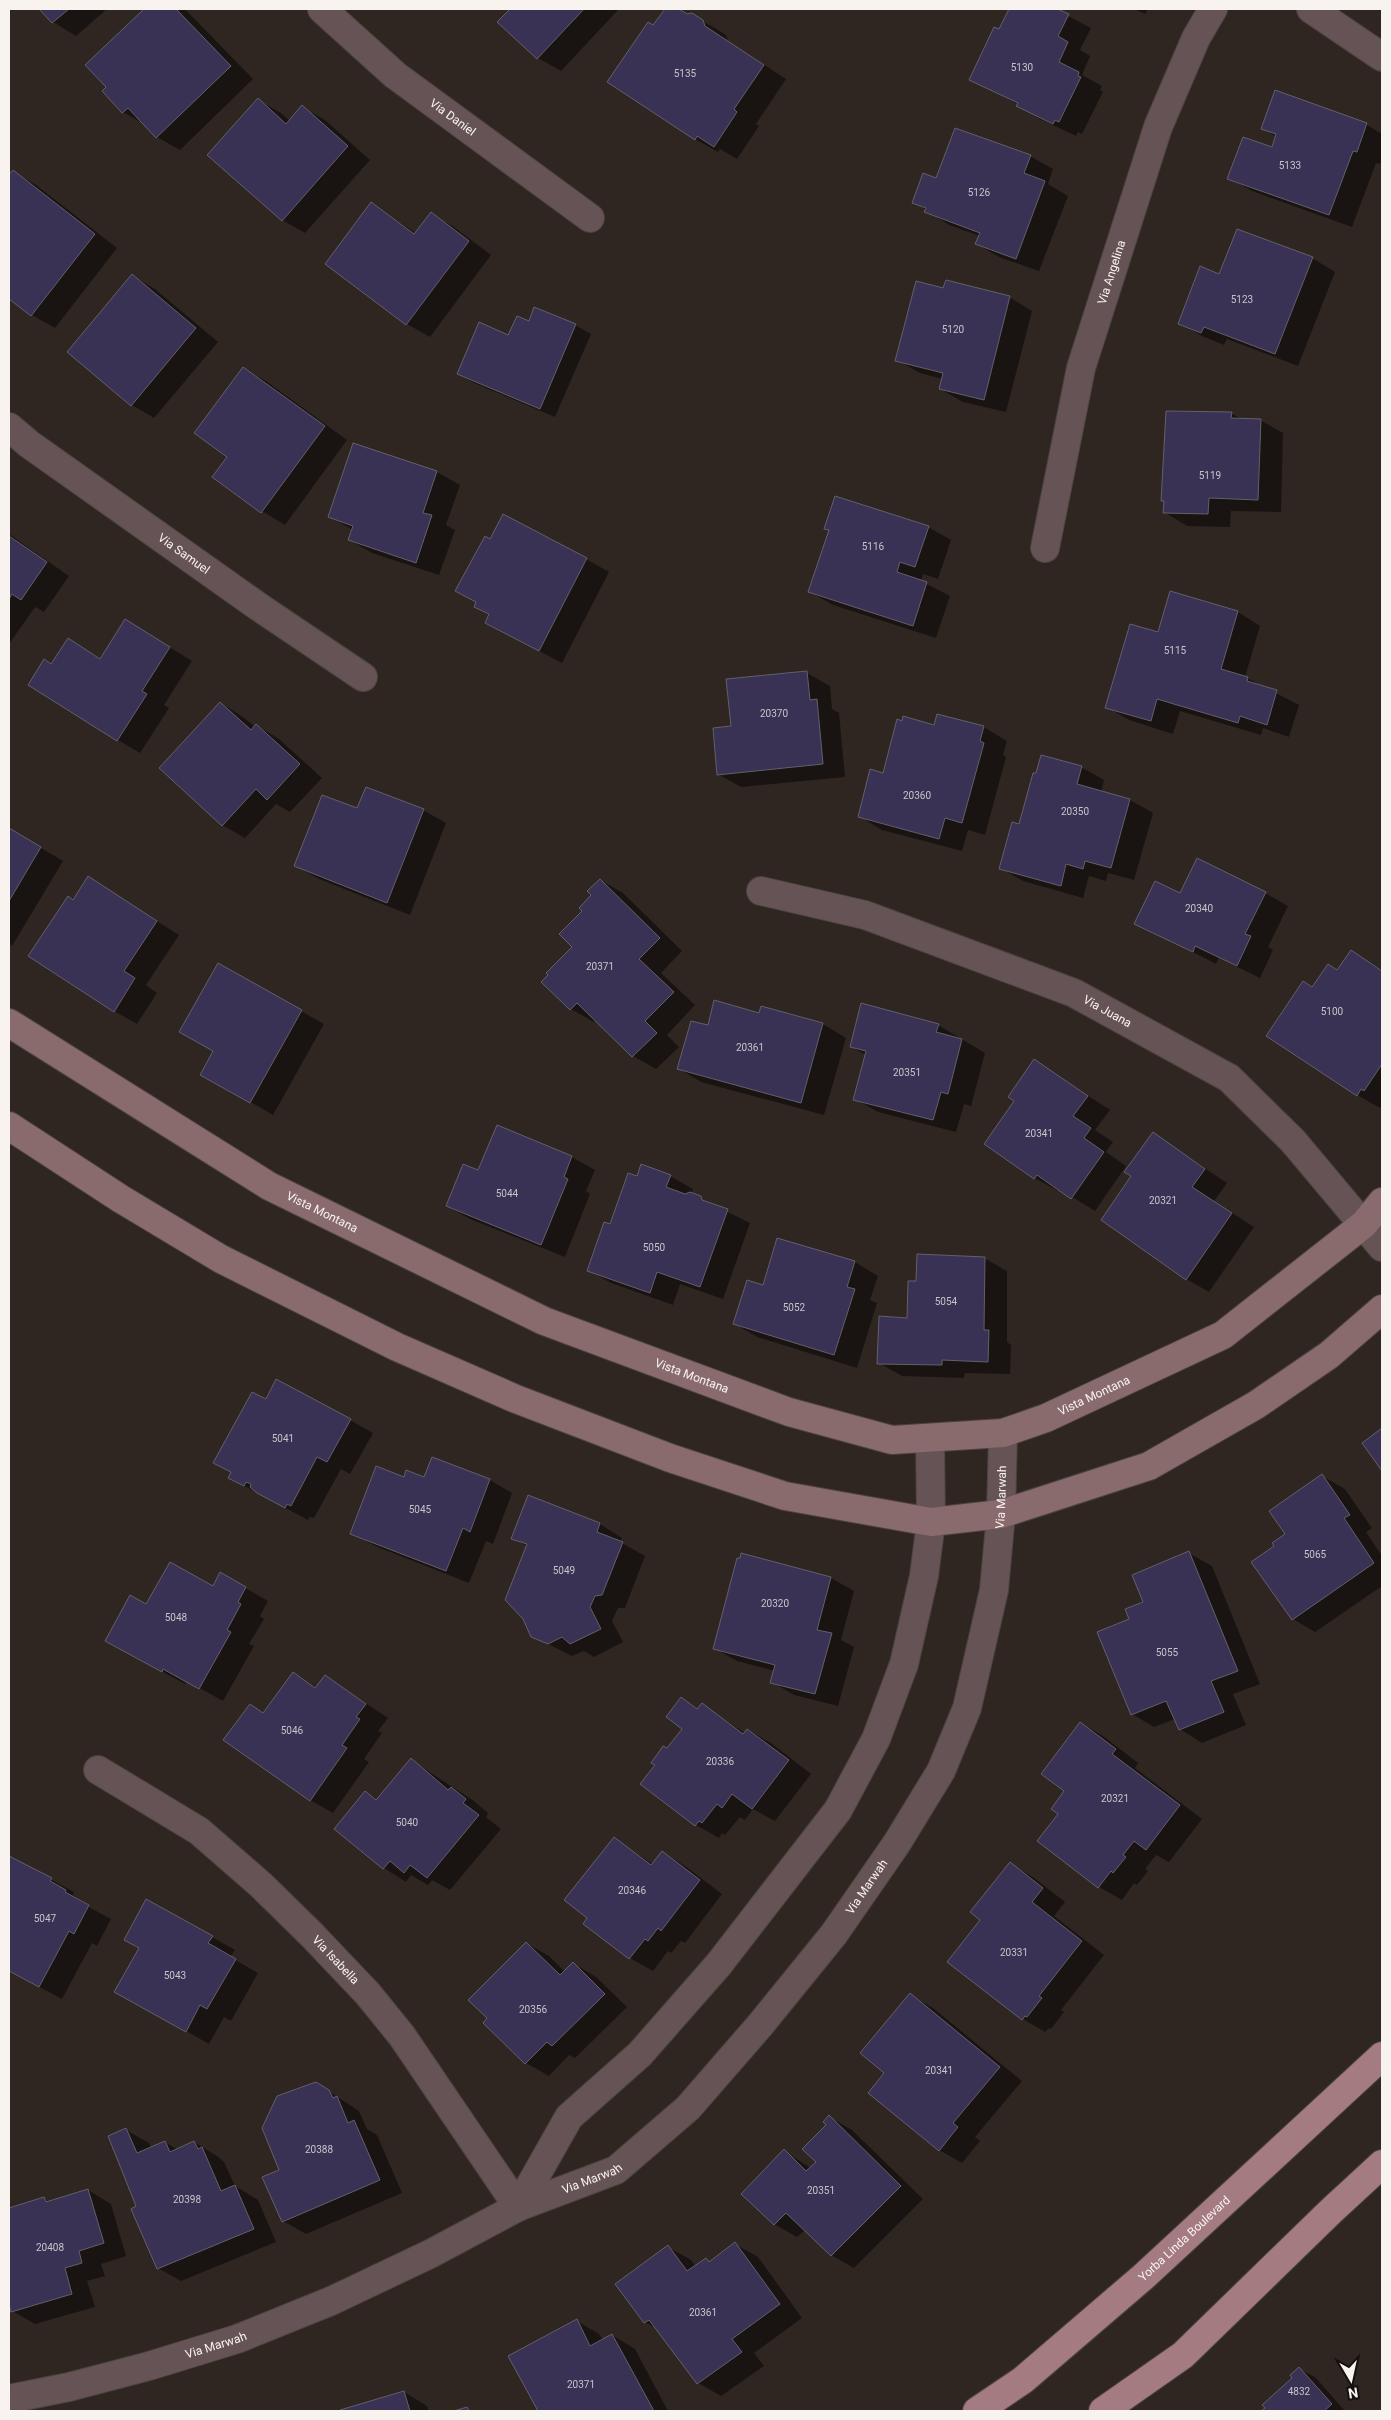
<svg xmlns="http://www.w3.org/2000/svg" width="1391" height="2420" font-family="Roboto,sans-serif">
<rect width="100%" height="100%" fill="#2f2622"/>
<!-- shadow -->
<g fill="#0007">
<polygon points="41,9 107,9 76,36 53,22"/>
<polygon points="145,9 185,9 253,79 180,150 157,137 144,124 123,112 108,87 87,65"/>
<polygon points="512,9 619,9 561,71 538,58 499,22"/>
<polygon points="666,9 679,9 715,28 726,35 728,41 786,79 756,124 759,126 737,159 720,149 718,152 695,139 654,27"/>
<polygon points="1010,9 1055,9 1091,28 1080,50 1090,56 1082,75 1102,86 1100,90 1103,92 1082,134 1078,132 1076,136 1040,119 1019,105 970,79"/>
<polygon points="1134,9 1148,9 1145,14"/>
<polygon points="1276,92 1367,125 1382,134 1382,157 1380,164 1376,163 1352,227 1252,191 1229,178 1272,148 1277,137 1263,129"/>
<polygon points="258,100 281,113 290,121 302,107 325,120 370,160 305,233 282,220"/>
<polygon points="1030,156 1053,169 1048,184 1068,196 1039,271 999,257 977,244 980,236 949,225 914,202 937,179"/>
<polygon points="13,172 36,185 117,248 55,328 32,315 9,298 9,177"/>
<polygon points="371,204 416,233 431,214 454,227 491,255 430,337 407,324"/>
<polygon points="1312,258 1335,272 1298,366 1227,339 1224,345 1202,336 1179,323 1220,275"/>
<polygon points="133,276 155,289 218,342 154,418 132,405"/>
<polygon points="944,290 1009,297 1032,311 1006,412 963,402 940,389 942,379 920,373 897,360"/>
<polygon points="529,322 575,325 591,334 555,417 474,383 458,374"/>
<polygon points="243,368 266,381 347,440 285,525 262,511 214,476 229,457"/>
<polygon points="1231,413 1241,419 1260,420 1283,433 1281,512 1231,511 1230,527 1187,526 1164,512 1165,502 1162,500"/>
<polygon points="354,445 437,472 460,485 446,525 455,530 439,575 372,553 349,540 353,530 330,517"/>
<polygon points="928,527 951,540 938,579 923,574 921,581 950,596 936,638 833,605 810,592"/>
<polygon points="9,534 69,576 44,612 35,607 9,644"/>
<polygon points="490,540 586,559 609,572 562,663 486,623 490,615 476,606"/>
<polygon points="1171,592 1238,612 1260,626 1245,677 1299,705 1289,737 1263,728 1261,735 1180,711 1173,734 1129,720 1107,707 1159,633"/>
<polygon points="126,620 192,661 164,705 169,708 140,753 118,740 52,665 68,640 101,659"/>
<polygon points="807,673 830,686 832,709 839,713 845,777 741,787 718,774 732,727"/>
<polygon points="221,703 243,717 255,727 256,725 279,739 322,778 290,812 276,804 245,838 222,825"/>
<polygon points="938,715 984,727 1007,741 1003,755 1006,757 985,835 968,830 962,851 882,830 859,816 883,774 935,726"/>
<polygon points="1081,767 1104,780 1101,792 1130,800 1153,813 1134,880 1108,873 1106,881 1089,876 1083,898 1023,881 1000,868 1020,826"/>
<polygon points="358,810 423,810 446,823 410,915 319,879 296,866"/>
<polygon points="9,829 63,861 12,946 9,944"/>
<polygon points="88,878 179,935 146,985 157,993 137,1024 114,1011 73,901"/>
<polygon points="600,880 623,893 682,951 661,973 695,1005 667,1035 679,1047 656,1069 633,1056 596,1020 594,1022 571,1009 574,947 583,911"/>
<polygon points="1265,893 1288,906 1268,947 1273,950 1260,978 1219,958 1216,964 1136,923 1180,895"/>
<polygon points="1351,952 1382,970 1382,1104 1380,1108 1357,1095 1313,988 1338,971"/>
<polygon points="218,964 324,1024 273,1115 202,1074 215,1051"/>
<polygon points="762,1008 823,1024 846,1038 824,1115 701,1082 679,1069 709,1026 760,1014"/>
<polygon points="938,1025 985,1053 971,1106 964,1104 956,1132 878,1112 855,1099 866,1055 851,1047"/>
<polygon points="1035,1061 1110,1110 1095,1130 1113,1142 1106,1152 1126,1166 1095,1211 1059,1189 1058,1191 1035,1178 1016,1101"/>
<polygon points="497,1127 572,1157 595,1170 586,1191 590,1194 565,1257 470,1219 447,1206 479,1172"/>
<polygon points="1153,1134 1227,1183 1214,1201 1254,1227 1209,1292 1186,1279 1132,1176"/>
<polygon points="670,1176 693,1189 691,1194 750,1223 723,1299 680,1284 673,1305 611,1283 588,1270 638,1178"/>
<polygon points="778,1239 855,1262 878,1276 870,1300 877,1303 857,1368 757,1337 735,1324 764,1287"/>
<polygon points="984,1258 1007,1271 1007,1342 1011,1345 1010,1374 965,1373 964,1378 902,1376 879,1363 908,1319 917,1282"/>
<polygon points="266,1401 350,1420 373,1433 350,1474 341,1469 314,1518 310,1517 308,1520 230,1478"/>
<polygon points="432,1458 490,1480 512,1493 493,1544 486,1541 469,1583 375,1546 352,1533 405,1478 425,1479"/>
<polygon points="1322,1476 1345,1489 1372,1528 1366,1532 1382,1556 1382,1586 1315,1632 1293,1619 1287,1534"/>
<polygon points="529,1497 600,1524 622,1538 620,1542 645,1556 625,1608 618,1608 612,1621 623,1642 594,1657 584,1651 572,1656 532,1636 527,1546 513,1538"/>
<polygon points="1189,1553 1212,1566 1260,1684 1233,1694 1246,1725 1202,1743 1180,1729 1175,1719 1154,1727 1132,1714 1144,1602"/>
<polygon points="742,1555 831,1578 854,1591 841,1640 854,1647 838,1706 794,1695 772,1682 775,1671 737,1661 714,1648"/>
<polygon points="221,1574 268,1601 260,1616 264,1619 249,1644 254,1646 223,1701 187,1681 185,1684 129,1653 147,1605 213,1588"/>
<polygon points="293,1674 317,1688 326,1677 388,1718 378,1731 382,1733 364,1759 369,1762 333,1813 310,1800 250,1705 265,1714"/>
<polygon points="681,1699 699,1709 702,1705 745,1733 748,1730 771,1743 811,1774 775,1821 753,1809 745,1820 740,1817 725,1835 722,1833 719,1838 696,1825 642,1784 683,1728"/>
<polygon points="1081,1723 1103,1736 1138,1763 1135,1768 1202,1819 1169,1862 1156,1855 1145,1869 1148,1871 1137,1885 1134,1883 1122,1900 1099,1887 1039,1840 1060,1814"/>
<polygon points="411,1760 474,1801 488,1813 486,1817 501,1829 450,1890 432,1880 428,1885 411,1875 406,1882 384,1868 335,1829 366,1793 378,1800"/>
<polygon points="614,1839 653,1864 663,1852 685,1866 722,1894 685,1943 681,1941 671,1953 668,1951 653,1971 630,1958 584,1923 589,1918"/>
<polygon points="9,1857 74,1892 73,1895 88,1904 87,1906 111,1919 97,1946 92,1943 62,1999 9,1971"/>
<polygon points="1010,1864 1033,1877 1065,1902 1054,1916 1104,1955 1061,2010 1064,2012 1051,2029 1049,2028 1045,2032 1023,2019 949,1962 982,1920"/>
<polygon points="212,1937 235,1950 230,1957 258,1973 231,2021 224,2017 209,2044 138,2004"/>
<polygon points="526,1943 549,1956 565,1972 573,1963 596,1977 627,2007 575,2058 569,2055 549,2076 526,2063"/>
<polygon points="910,1995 933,2008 1022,2081 975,2137 980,2141 962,2163 939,2150 886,2072"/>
<polygon points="316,2083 359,2111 367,2129 377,2135 402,2193 306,2234 283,2221"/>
<polygon points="829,2117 852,2130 923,2199 854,2268 831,2255 805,2230 797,2237 774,2224 784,2151 811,2168 818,2162"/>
<polygon points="126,2130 149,2143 151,2148 165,2142 178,2150 194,2142 217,2156 224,2162 235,2186 258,2200 276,2242 181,2281 158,2268"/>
<polygon points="88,2190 111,2204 126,2256 101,2264 105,2276 87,2281 95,2307 35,2324 12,2311 9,2300 9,2210 44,2199 50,2202"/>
<polygon points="735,2244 758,2257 802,2318 754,2353 764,2366 721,2396 698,2383 659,2330 645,2322 668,2247 691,2260 696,2267 706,2260 711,2262"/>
<polygon points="577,2321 599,2334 603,2340 612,2335 635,2349 668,2411 539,2411 510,2356"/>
<polygon points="1299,2369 1315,2377 1345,2411 1263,2411 1294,2378"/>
<polygon points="404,2392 427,2406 429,2411 341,2411"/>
</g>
<!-- building -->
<g fill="#393254" stroke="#62606a">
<polygon points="39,9 69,9 52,23"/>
<polygon points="144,9 176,9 231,66 156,138 128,108 122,113 102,91 106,87 85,65"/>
<polygon points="510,9 584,9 537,59 497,22"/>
<polygon points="665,9 679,9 687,14 692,13 703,20 705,26 764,65 734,109 737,112 714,147 697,136 695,140 607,82 648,22 653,25"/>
<polygon points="1009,9 1057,9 1069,14 1058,36 1068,42 1059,62 1079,72 1078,76 1081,77 1059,122 1055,120 1053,124 1016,106 1018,103 969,80 994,27 999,29"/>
<polygon points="1275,90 1367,123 1357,152 1353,151 1329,215 1227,179 1243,137 1272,147 1276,134 1261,129"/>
<polygon points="258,98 286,124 302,105 348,146 282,221 207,155"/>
<polygon points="955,128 1031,155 1024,173 1045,181 1016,259 975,244 980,233 924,212 926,208 912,203 923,173 936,178"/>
<polygon points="13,170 95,234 31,316 9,299 9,175"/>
<polygon points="371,202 414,234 431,212 469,241 406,325 325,264"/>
<polygon points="1237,229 1313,257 1275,354 1204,327 1201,333 1178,324 1200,266 1219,274"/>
<polygon points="132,274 196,328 131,406 67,352"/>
<polygon points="946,280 1010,296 984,400 939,389 943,373 895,361 916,281 943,288"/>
<polygon points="534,307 576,324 540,409 457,374 479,322 508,335 517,316 529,321"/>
<polygon points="243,367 325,426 261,513 212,477 227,457 194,433"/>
<polygon points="1166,411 1232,412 1231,418 1261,419 1258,500 1209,498 1208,514 1163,513 1164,501 1161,501"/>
<polygon points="353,443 437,471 423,513 432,515 416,563 348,540 353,526 328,517"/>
<polygon points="835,496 929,526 915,567 900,562 897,572 927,582 913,626 808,592 829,530 824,529"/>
<polygon points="503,514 587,558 539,651 485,623 489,614 474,607 476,602 455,591 485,536 490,539"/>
<polygon points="9,536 47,562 21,600 12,594 9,599"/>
<polygon points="1170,591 1238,611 1221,669 1248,677 1247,681 1277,690 1267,725 1240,716 1238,723 1157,699 1151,721 1105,708 1130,624 1158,632"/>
<polygon points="125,619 170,647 142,691 147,694 117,741 28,685 44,659 51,664 68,638 100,659"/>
<polygon points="807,671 810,700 817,699 823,764 717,775 713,728 731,726 726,679"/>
<polygon points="220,702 251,730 256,724 300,764 267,800 256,789 222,826 159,768"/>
<polygon points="937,714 984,726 980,741 984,743 962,823 945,818 939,839 858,817 870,769 883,773 897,719 902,721 903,716 934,725"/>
<polygon points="1041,755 1082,766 1077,784 1130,799 1111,868 1085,861 1083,869 1066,864 1061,886 999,869 1012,822 1019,824 1033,773 1036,773"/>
<polygon points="366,787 424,809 387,903 294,866 322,795 357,808"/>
<polygon points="9,828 41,847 9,901"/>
<polygon points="1197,858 1266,892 1245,934 1251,936 1237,966 1195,946 1193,952 1134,924 1155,881 1180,893"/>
<polygon points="88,876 157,921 124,971 135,978 114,1012 28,956 68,896 73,900"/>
<polygon points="600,879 660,938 639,959 674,992 645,1021 657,1033 632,1057 577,1003 570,1010 541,982 548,975 546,973 572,947 559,934 582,911 579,908 591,895 587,891"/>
<polygon points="1351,950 1382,971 1382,1064 1364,1091 1361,1089 1357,1096 1266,1036 1303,981 1312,987 1328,964 1337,970"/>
<polygon points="218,963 302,1010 250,1103 200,1075 213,1051 179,1032"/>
<polygon points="714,1000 759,1013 761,1006 823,1023 801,1103 677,1069 691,1021 708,1025"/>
<polygon points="861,1003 939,1024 936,1032 962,1039 948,1094 941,1092 933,1120 853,1100 866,1051 850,1047"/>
<polygon points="1034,1059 1088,1096 1073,1116 1091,1128 1084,1138 1104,1152 1071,1199 1037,1175 1034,1179 984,1144 1014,1101 1008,1097"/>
<polygon points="497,1125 572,1156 564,1177 568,1179 541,1245 446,1206 463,1164 478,1170"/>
<polygon points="1153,1132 1205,1169 1192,1187 1232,1213 1186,1280 1101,1220 1131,1176 1124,1172"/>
<polygon points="641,1164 671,1175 666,1187 685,1194 690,1192 701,1196 702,1200 728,1209 700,1287 657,1272 650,1293 587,1271 604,1222 610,1224 628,1173 637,1176"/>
<polygon points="777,1238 855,1261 847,1287 855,1289 834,1355 733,1324 747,1280 763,1285"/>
<polygon points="917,1254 985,1257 984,1330 989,1330 988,1362 942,1360 942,1365 877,1364 879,1316 907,1318 908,1281 916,1281"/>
<polygon points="276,1379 351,1419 327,1462 317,1457 291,1506 287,1504 285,1508 257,1493 250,1487 251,1484 246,1482 244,1486 228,1478 231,1472 213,1463 252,1392 266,1399"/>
<polygon points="1382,1428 1382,1471 1362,1443"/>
<polygon points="432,1457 490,1479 470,1532 463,1528 446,1571 350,1534 376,1466 404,1477 406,1470 424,1477"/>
<polygon points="1322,1474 1350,1515 1344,1518 1374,1563 1292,1620 1251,1562 1274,1546 1272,1543 1285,1534 1269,1511"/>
<polygon points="528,1495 600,1523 597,1532 623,1542 602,1595 595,1596 590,1607 601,1629 570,1644 562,1637 548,1644 531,1637 523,1619 505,1600 527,1544 511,1539"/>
<polygon points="1189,1551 1238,1671 1211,1681 1224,1712 1179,1730 1166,1701 1131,1715 1097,1632 1129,1619 1125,1609 1143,1602 1132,1575"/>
<polygon points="741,1553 831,1577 817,1630 832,1633 815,1694 770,1683 775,1665 713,1649 737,1558 740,1558"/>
<polygon points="170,1562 213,1586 220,1572 246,1587 238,1602 241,1604 227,1630 231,1632 199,1689 163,1669 162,1672 105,1641 130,1595 146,1604"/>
<polygon points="293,1672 315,1688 325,1675 366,1704 356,1717 360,1719 342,1745 347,1748 310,1801 223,1740 250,1704 263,1713"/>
<polygon points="681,1697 697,1709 702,1703 743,1734 747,1729 789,1760 752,1809 732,1794 722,1808 717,1804 702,1823 699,1821 695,1826 640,1784 655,1765 651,1763 663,1746 667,1748 682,1729 666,1717"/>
<polygon points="1080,1722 1116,1749 1112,1754 1180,1805 1146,1850 1134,1841 1123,1855 1126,1857 1113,1873 1111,1871 1098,1888 1037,1841 1058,1814 1051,1809 1064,1791 1041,1774"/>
<polygon points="411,1758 448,1790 451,1787 466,1799 463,1803 479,1815 427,1878 410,1865 404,1873 390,1861 383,1869 334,1829 365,1791 376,1800"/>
<polygon points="614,1837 651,1865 662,1851 700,1880 661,1931 658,1928 648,1941 645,1939 629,1959 583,1924 587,1918 564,1900"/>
<polygon points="9,1856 52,1878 50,1881 66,1890 65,1892 89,1905 74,1934 69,1931 39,1987 9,1971"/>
<polygon points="1010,1862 1043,1888 1032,1902 1082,1941 1039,1996 1042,1998 1027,2017 1025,2016 1022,2020 947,1962 980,1920 970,1912"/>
<polygon points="146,1899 213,1936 208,1943 236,1959 207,2009 200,2005 186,2032 114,1992 139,1948 124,1940"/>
<polygon points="526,1942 560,1975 573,1962 605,1994 552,2046 547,2042 525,2064 483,2023 487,2018 468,2000"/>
<polygon points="910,1993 1000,2067 953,2123 958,2127 939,2151 868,2093 884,2073 860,2053"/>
<polygon points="316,2082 329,2090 333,2098 337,2096 348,2123 354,2120 380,2180 282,2222 262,2177 279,2170 262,2128 277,2096"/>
<polygon points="829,2115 901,2186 831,2256 786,2213 774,2225 741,2194 784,2149 806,2171 816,2162 802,2149 826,2125 823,2122"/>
<polygon points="126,2128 137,2153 165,2141 170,2152 194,2141 198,2149 202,2147 221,2191 235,2185 254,2229 157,2269 131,2209 136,2206 108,2136"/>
<polygon points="88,2189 104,2243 79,2251 82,2263 65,2268 72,2294 11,2312 9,2304 9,2208 44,2197 46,2202"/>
<polygon points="735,2242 780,2304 732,2339 742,2352 697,2384 649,2320 644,2323 615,2284 668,2245 687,2271 706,2258 709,2262"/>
<polygon points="577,2319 590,2346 612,2334 654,2411 538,2411 508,2356"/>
<polygon points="1299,2367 1332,2404 1324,2411 1261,2411 1265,2408 1262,2405 1292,2378 1290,2375"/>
<polygon points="404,2391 410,2411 340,2411 340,2410"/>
<polygon points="467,2407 469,2411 454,2411"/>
</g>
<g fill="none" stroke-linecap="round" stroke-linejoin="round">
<!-- street casing -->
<g stroke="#4b433f" stroke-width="30">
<g id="street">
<path id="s1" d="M322,9L395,75L590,218"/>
<polyline points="1311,9 1382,57"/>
<path id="s2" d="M9,427L29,444L259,607L363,677"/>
<path id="s3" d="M1045,548L1081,368L1158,127L1196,38L1213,9"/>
<path id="s4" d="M761,891L865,915L1074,993L1229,1078L1293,1141L1382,1247"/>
<path id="s5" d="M98,1770L199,1831L261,1885L312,1935L368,1994L402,2036L518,2207"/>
<polyline points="518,2207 569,2117 640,2054 719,1964 838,1810 876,1739 904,1664 924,1576 931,1522 930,1438"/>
<path id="s6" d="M9,2399L69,2387L149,2366L237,2339L331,2301L430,2254L518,2207L616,2170L688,2108L761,2024L834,1934L897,1843L941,1771L967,1708L994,1590L1001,1514L1003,1433"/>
</g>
</g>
<!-- secondary casing -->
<g stroke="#4b433f" stroke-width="30">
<g id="secondary">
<path id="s7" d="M9,1023L269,1186L544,1321L789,1412L892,1440L1003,1433L1046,1418L1223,1335L1364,1224L1382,1202"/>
<polyline points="9,1126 121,1199 221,1259 397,1347 516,1399 670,1458 785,1496 931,1522 1001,1514 1149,1466 1256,1405 1329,1355 1382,1309"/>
</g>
</g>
<!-- primary casing -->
<g stroke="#4b433f" stroke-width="30">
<g id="primary">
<path id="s8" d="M977,2411L1023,2380L1143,2277L1382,2056"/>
<polyline points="1103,2411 1183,2355 1331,2211 1382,2164"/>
</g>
</g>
<!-- street -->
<use href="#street" stroke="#665355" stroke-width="28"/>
<!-- secondary -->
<use href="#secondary" stroke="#896a6d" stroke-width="28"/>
<!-- primary -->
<use href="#primary" stroke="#a37b80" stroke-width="28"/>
</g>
<g text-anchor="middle" stroke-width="5" stroke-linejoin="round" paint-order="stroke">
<!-- number labels -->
<g font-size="10" fill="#c9c3c9">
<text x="1022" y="71">5130</text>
<text x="685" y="77">5135</text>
<text x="1290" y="169">5133</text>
<text x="979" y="196">5126</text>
<text x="1242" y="303">5123</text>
<text x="953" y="333">5120</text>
<text x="1210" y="479">5119</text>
<text x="873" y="550">5116</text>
<text x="1175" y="654">5115</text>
<text x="774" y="717">20370</text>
<text x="917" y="799">20360</text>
<text x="1075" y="815">20350</text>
<text x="1199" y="912">20340</text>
<text x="600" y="970">20371</text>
<text x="1332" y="1015">5100</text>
<text x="750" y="1051">20361</text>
<text x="907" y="1076">20351</text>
<text x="1039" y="1137">20341</text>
<text x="507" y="1197">5044</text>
<text x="1163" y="1204">20321</text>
<text x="654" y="1251">5050</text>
<text x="946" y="1305">5054</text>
<text x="794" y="1311">5052</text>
<text x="283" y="1442">5041</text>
<text x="420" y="1513">5045</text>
<text x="1315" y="1558">5065</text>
<text x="564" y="1574">5049</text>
<text x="775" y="1607">20320</text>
<text x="176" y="1621">5048</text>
<text x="1167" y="1656">5055</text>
<text x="292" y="1734">5046</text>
<text x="720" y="1765">20336</text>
<text x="1115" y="1802">20321</text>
<text x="407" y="1826">5040</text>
<text x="632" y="1894">20346</text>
<text x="45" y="1922">5047</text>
<text x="1014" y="1956">20331</text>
<text x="175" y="1979">5043</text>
<text x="533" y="2013">20356</text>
<text x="939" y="2074">20341</text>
<text x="319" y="2153">20388</text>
<text x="821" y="2194">20351</text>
<text x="187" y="2203">20398</text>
<text x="50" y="2251">20408</text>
<text x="703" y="2316">20361</text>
<text x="581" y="2388">20371</text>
<text x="1299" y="2395">4832</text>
</g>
<!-- street labels -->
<g font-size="12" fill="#f9f3f0" stroke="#14100e">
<text dy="4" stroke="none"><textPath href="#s1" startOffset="170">Via Daniel</textPath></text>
<text dy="4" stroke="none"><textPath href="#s3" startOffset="284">Via Angelina</textPath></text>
<text dy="4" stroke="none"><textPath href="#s2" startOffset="216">Via Samuel</textPath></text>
<text dy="4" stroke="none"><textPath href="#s4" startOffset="368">Via Juana</textPath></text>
<text dy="4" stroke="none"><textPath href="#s7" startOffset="366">Vista Montana</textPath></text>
<text dy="4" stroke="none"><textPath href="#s7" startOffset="771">Vista Montana</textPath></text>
<text dy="4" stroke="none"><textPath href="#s7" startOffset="1191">Vista Montana</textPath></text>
<text dy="4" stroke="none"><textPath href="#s6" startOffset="1451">Via Marwah</textPath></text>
<text dy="4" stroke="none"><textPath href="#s6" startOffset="1031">Via Marwah</textPath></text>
<text dy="4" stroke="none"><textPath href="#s5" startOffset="306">Via Isabella</textPath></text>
<text dy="4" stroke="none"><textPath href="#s6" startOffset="626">Via Marwah</textPath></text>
<text dy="4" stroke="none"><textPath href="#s8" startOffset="270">Yorba Linda Boulevard</textPath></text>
<text dy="4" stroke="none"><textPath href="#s6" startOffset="214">Via Marwah</textPath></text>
</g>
</g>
<!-- border -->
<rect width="1391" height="2420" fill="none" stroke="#f9f3f0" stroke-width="20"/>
<!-- north arrow -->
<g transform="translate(1351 2380) rotate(171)" stroke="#14100e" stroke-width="4" paint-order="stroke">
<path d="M0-4L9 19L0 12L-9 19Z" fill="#f9f3f0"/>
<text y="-8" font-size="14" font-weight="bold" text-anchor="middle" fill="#f9f3f0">N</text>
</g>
</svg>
